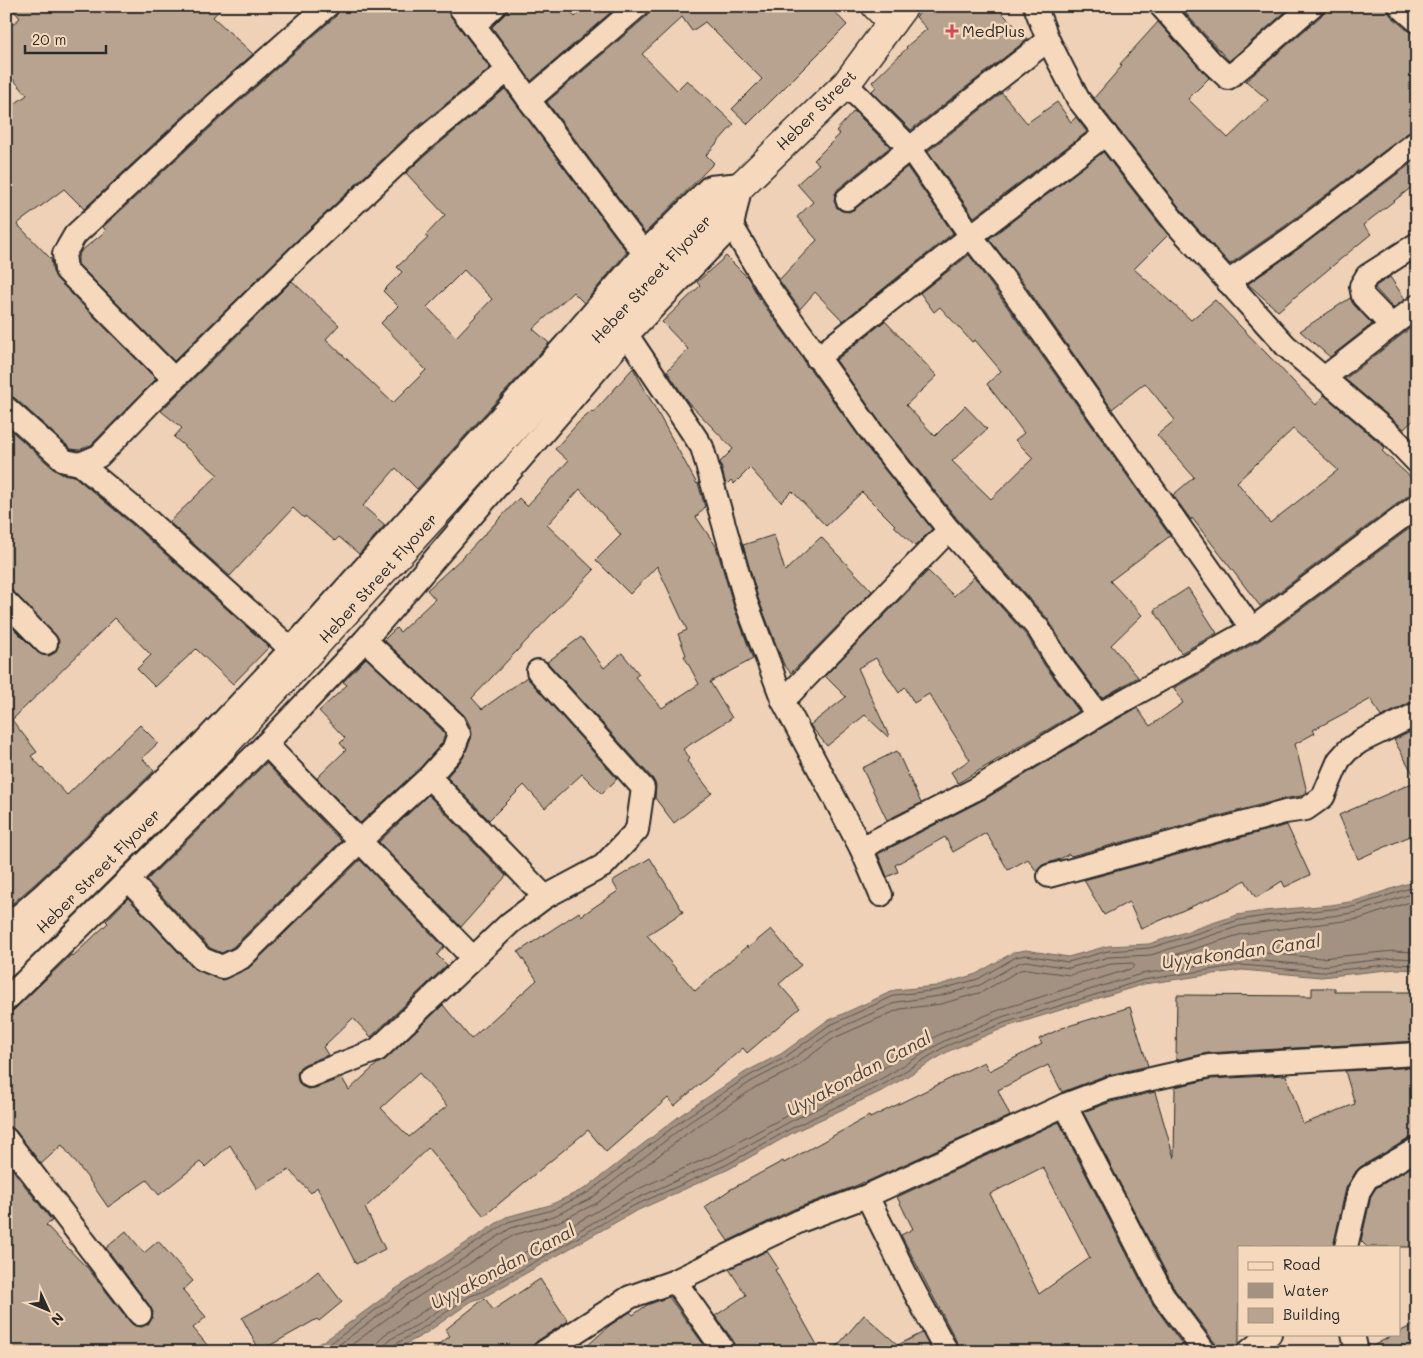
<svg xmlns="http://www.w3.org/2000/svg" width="1423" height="1358" font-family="Mali,sans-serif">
<rect width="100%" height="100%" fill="#eed1b6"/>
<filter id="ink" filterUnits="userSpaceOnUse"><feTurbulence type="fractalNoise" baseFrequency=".02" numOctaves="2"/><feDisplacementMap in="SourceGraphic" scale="10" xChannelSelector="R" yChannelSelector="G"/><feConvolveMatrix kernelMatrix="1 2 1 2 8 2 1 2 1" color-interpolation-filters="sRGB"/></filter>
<g filter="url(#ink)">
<!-- water -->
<polygon fill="#a39181" stroke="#73685f" points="1417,883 1417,970 1396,969 1321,977 1242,970 1144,984 1006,1027 949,1051 886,1089 796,1131 729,1169 634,1212 484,1297 472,1301 423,1335 391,1352 304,1352 330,1337 394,1290 506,1217 550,1205 586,1188 682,1114 747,1071 781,1054 825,1022 895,990 936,986 976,974 1014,952 1026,950 1068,957 1108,946 1149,944 1237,915 1264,911 1331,905 1355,901 1406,884"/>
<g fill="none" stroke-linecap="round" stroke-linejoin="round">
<!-- shore -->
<g stroke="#5b544d" stroke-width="1">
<polyline points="1417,902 1410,902 1359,919 1242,934 1171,956 1169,959 1172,961 1240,951 1321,958 1394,951 1417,952"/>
<polyline points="314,1352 334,1341 397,1294 508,1222 552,1210 589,1192 685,1118 749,1076 784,1058 828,1026 896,995 938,990 978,979 1016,957 1026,955 1068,962 1108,951 1150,948 1239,920 1265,916 1332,909 1356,906 1407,889 1417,888"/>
<polyline points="327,1352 337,1346 401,1299 511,1228 554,1216 592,1198 688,1123 752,1081 787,1063 831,1032 897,1002 939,996 980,985 1018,963 1026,961 1069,968 1109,957 1151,955 1240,926 1266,922 1332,916 1358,912 1408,895 1417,894"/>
<polyline points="342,1352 405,1305 514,1235 558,1222 597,1203 693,1129 756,1087 791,1070 834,1038 900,1009 941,1004 982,992 1020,970 1027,969 1070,975 1111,964 1132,963 1135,965 1133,968 999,1010 940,1034 877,1072 788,1115 720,1152 625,1195 477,1280 463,1285 413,1318 384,1335 378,1342 376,1352"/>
<polyline points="384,1352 385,1345 389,1340 417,1325 467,1291 480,1287 629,1202 724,1159 791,1121 881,1079 944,1041 1002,1017 1141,974 1240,959 1321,966 1395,958 1417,959"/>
<polyline points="390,1352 392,1346 420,1330 470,1296 482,1292 631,1207 726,1165 794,1127 884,1084 946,1046 1004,1023 1143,980 1241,965 1321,972 1395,964 1417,965"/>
</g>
</g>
<!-- building -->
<g fill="#b7a38f" stroke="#2b2b2b" fill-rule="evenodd">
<polygon points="10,6 223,6 213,17 253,54 206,95 84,209 64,189 17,224 51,259 53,272 57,279 156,379 91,445 79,450 71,449 15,398 6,395 6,110 27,95 6,71 6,30 20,18"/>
<polygon points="340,6 446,6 449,14 490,68 410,133 290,247 174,361 78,264 78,257 81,251 106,231 103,227 224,115 336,16 339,11"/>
<polygon points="508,6 565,6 575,17 586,6 618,6 531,81 492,27 504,15 507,10"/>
<polygon points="651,6 829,6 847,25 748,124 732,109 762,79 705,22 692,31 682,17 642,54 677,90 687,80 734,124 706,155 714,163 645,233 547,102 647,16 650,11"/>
<polygon points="927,6 995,6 1028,39 911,130 872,91 876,87 872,82 907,48 906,47 927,29 916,17"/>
<polygon points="1179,6 1292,6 1229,61"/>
<polygon points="1325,6 1387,6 1388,11 1391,16 1408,31 1417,34 1417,129 1409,132 1285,226 1230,264 1187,217 1094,98 1122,66 1120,64 1158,22 1209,78 1188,99 1228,138 1268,100 1246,81 1321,16 1324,11"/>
<path d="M505,89L627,252L584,303L573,292L533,329L549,343L417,489L396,468L363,506L385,525L359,554L339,537L335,541L305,516L304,518L293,508L230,576L169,522L218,475L174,437L182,428L161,411L292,281L339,325L326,339L393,403L426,370L381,323L398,306L383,291L402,272L397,267L428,238L425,236L445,215L406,173L428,153ZM464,270L492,299L456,337L427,307Z"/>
<polygon points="1002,93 1027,123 1057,102 1071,122 1076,117 1087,132 974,217 928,151"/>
<polygon points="854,111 890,147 838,189 835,194 834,201 837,208 842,211 849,212 855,209 907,167 953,233 843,321 815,292 800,309 779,280 817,240 797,217 813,202 797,184 819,164 814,160 840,134 836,131"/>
<path d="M1103,152L1168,235L1134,269L1191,320L1215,300L1316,405L1324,395L1382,445L1385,448L1382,451L1417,483V493L1409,495L1260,606L1192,518L1191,520L1173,495L1194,477L1157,435L1175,420L1145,383L1112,409L1023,282L989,239ZM1293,429L1338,470L1270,523L1237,482Z"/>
<polygon points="1417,159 1417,183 1363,225 1371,234 1278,311 1248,284 1301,247"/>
<polygon points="969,255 1001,298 1170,536 1110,581 1142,615 1111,645 1138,677 1102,698 1067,651 1048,619 959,521 885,429 836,360 885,321 937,376 906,405 935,436 965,406 987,429 952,461 991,499 1033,458 1015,440 1024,433 987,384 1001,371 975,340 972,342 940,307 934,312 920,293"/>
<polygon points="726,256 748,278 759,298 804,360 806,366 810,369 865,445 932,529 915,546 894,526 895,525 862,492 826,526 792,491 781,502 750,468 734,484 731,480 726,485 720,462 733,449 687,401 667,371 688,349 662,322 700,286 697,282"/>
<polygon points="1390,277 1405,299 1393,308 1375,288 1377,285"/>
<polygon points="1350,298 1354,305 1372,324 1330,357 1300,331"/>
<polygon points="1417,323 1417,417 1404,429 1345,379"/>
<polygon points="633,368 697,484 698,483 705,507 696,517 716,546 734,607 753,659 710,682 732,718 683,749 690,758 687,761 712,793 674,823 655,798 656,785 653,779 547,662 581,637 604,668 622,653 639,674 635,677 662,708 699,684 684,656 686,655 678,634 687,630 657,566 630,594 596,560 621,535 580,489 547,525 594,570 472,698 482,709 527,677 617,779 602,794 582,774 545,808 524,785 489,820 447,777 463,758 471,739 472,734 471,728 465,716 384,640 396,628 400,632 435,599 427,590 464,556 519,498 527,506 568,461 555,449 578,423 592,411 593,413"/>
<polygon points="6,426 56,471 62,474 74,476 134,526 269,647 233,684 196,649 155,687 137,669 151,655 115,618 12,720 37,752 31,756 67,795 140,725 158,743 142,758 154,771 36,883 6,909 6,621 37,652 42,655 49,656 55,653 58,647 59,640 55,634 15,593 10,590 6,589"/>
<polygon points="1417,523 1417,701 1411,702 1381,717 1371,699 1313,730 1315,733 1295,744 1307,792 1301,796 1282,799 1071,856 1069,854 1060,859 1045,864 1040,866 1037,872 1028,859 1008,870 986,833 953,852 945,837 895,865 898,872 887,877 878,854 985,799 1105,726 1137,708 1150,726 1183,703 1174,688 1260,640"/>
<polygon points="774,535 785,571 821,537 872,591 791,673 784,665 758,598 743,545"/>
<polygon points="928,571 954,596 974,577 1027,636 1045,666 1079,711 958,783 951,772 970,760 929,694 914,703 905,687 899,693 876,658 858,668 889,736 888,737 865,715 827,746 810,725 846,697 825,676"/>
<polygon points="1188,588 1217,633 1181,653 1154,610"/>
<polygon points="366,658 442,730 445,735 442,743 420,768 360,823 317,778 346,750 340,743 345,738 319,711 347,685 343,682"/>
<polygon points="1417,729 1417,833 1358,859 1339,815 1417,781 1394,740"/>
<polygon points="897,751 921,803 887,820 862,768"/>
<polygon points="266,763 341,841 233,947 222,953 210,948 147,880"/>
<polygon points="428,795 506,876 461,927 379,842"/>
<polygon points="1287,825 1310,875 1285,887 1282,881 1256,898 1245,880 1231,889 1141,929 1129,902 1104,915 1084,880"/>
<path d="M650,858L683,912L647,935L695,991L747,946L748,948L771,929L801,965L779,984L800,1008L747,1053L743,1048L674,1106L668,1098L606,1152L588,1130L484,1216L428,1148L365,1208L385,1249L356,1264L317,1187L311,1193L289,1170L257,1189L230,1145L205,1167L200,1162L159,1195L147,1180L108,1207L87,1177L62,1145L41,1164L16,1131L11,1127L6,1126V1013H10L15,1009L71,955L73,956L108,923L106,921L128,898L193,968L217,979L223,980L250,967L360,860L444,947L437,955L447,965L371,1037L353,1018L323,1047L328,1055L305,1064L300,1067L297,1074L298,1081L301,1086L308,1089L315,1088L342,1078L349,1090L377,1064L386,1059L443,1005L471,1039L537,980L518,952L579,912L581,916L618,891L612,881ZM419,1073L447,1106L409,1137L381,1108Z"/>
<polygon points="1312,988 1335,988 1335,992 1417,992 1417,1041 1208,1053 1176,1060 1177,995 1312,996"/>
<polygon points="1130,1007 1148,1066 1104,1076 1062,1092 1048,1065 998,1090 1010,1116 864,1183 864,1182 853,1187 794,1209 728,1241 705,1207 731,1189 783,1161 784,1163 869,1116 870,1118 984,1062 989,1071 1042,1044 1039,1039 1062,1028"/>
<polygon points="1417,1067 1417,1136 1410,1138 1360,1167 1356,1171 1346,1188 1333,1247 1239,1247 1239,1342 1236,1348 1231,1352 1218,1352 1216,1344 1175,1290 1083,1112 1111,1102 1155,1092 1174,1158 1175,1087 1211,1079 1286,1075 1303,1124 1355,1104 1345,1071"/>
<path d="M1059,1122L1152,1303L1188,1352H960L959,1346L901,1235L913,1229L897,1197ZM1043,1167L1090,1258L1039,1294L990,1194Z"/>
<polygon points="6,1161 52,1221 46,1225 85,1266 86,1266 130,1322 135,1326 142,1327 148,1324 152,1319 153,1312 150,1306 106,1248 126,1231 144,1253 158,1241 193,1281 183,1290 206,1317 193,1328 213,1352 6,1352"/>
<polygon points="1417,1164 1417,1247 1367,1247 1361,1241 1371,1196 1376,1188"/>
<polygon points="767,1251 778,1268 775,1270 821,1352 735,1352 733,1340 715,1316 746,1295 729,1269"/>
<polygon points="318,1271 342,1302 319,1321 317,1319 260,1351 242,1318 301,1285"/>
<polygon points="540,1279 568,1321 537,1341 533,1346 531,1352 430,1352 450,1336 445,1330 485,1298 493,1310"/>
<polygon points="669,1297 709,1352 569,1352 583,1343 586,1347 609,1326 630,1312 633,1315 647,1305"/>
<polygon points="864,1315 898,1345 922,1333 932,1352 832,1352"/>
<polygon points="1417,1323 1417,1352 1370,1352 1369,1348 1395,1334 1399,1334 1399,1332"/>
</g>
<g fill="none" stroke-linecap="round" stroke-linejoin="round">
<!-- minor casing -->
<g stroke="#2b2b2b" stroke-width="26">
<g id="minor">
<polyline points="459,6 508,70 529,100 644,253"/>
<polyline points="1035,6 1048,40 1078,99 1177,225 1286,346 1391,435 1417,462"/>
<polyline points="1161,6 1212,63 1228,78 1249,61 1312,6"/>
<polyline points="1400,6 1417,21"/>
<polyline points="474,25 495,6"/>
<polyline points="846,84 910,148 971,236 1012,290 1252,629"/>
<polyline points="529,100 638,6"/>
<polyline points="847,199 910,148 1048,40"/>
<polyline points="732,226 770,290 875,437 949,530 1038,628 1056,658 1098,715"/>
<polyline points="1228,282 1293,237 1417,142"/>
<polyline points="1391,325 1363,296 1361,286 1367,276 1417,244"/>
<polyline points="627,335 702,447 746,602 783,701 861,848 881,895"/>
<polyline points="817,358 971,236 1106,134"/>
<polyline points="1324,378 1417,306"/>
<polyline points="174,379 66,270 64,254 75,235 215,105 327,6"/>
<polyline points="6,408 65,461 80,464 99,456 154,399 299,256 419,143 508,70"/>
<polyline points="80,464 143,516 291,649"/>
<polyline points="6,602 46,643"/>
<polyline points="538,671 643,788 637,830 603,866 545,897"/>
<polyline points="783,701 949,530"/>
<polyline points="266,744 473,958"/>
<polyline points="861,848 978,788 1098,715 1252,629 1417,506"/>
<polyline points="1049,876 1285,812 1306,809 1323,797 1339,760 1348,750 1361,741 1417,714"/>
<polyline points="128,879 202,959 222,967 241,958 360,841 429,777 453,750 459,734 453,722 365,640"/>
<polyline points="6,927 45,893 200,746 291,649 566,344 644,253 710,187 741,184 732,226 627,335 365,640 266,744 6,1000"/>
<polyline points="310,1076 377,1050 510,923 545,897 429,777"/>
<polyline points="1065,1105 1164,1297 1205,1352"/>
<polyline points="6,1139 140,1314"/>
<polyline points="867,1196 910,1283 947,1352"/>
<polyline points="1346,1247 1359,1191 1367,1178 1417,1149"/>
<polyline points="675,1281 722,1348 722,1352"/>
<polyline points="1353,1334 1357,1352"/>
<polyline points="544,1352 630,1297 675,1281 800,1221 867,1196 1065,1105 1107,1089 1209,1066 1417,1054"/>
<polyline points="1248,1352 1270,1334"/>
</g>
</g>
<!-- tertiary casing -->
<g stroke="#2b2b2b" stroke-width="31">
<g id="tertiary">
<polyline points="876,6 892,22"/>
<polyline points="6,962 217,753 691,234 846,84 904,6"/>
</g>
</g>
<!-- minor -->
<use href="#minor" stroke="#f6d8bc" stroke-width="22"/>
<!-- tertiary -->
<use href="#tertiary" stroke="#f6d8bc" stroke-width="28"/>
</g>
</g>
<!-- markers -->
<path fill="#d1495b" stroke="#f6d8bc" stroke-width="2" d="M949.5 23.5h5v5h5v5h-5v5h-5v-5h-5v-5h5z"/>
<g text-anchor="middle" stroke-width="5" stroke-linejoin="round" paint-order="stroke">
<!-- poi labels -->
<g font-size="16" fill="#2b2b2b" stroke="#f6d8bc" text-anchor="start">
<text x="962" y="37">MedPlus</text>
</g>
<!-- street labels -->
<g font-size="16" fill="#2b2b2b" stroke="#f6d8bc">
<text transform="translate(816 110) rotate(-45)" y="6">Heber Street</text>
<text transform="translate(651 279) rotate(-47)" y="6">Heber Street Flyover</text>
<text transform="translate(378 578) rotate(-48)" y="6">Heber Street Flyover</text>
<text transform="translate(98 871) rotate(-45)" y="6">Heber Street Flyover</text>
</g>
<!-- water labels -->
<g font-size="18" font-style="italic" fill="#494440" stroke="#f6d8bc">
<text transform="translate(1241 952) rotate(-8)" y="6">Uyyakondan Canal</text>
<text transform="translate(859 1074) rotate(-28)" y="6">Uyyakondan Canal</text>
<text transform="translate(503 1267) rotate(-28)" y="6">Uyyakondan Canal</text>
</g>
</g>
<!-- margin -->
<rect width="1423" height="1358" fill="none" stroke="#f6d8bc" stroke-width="25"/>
<rect x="12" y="12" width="1398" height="1333" fill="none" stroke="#2b2b2b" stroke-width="2" filter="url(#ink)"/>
<!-- legend -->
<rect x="1238" y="1246" width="162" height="90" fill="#f6d8bc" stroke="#a59382"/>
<rect x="1248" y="1262" width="25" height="8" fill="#f6d8bc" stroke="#a59382"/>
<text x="1283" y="1270" font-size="15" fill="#2b2b2b">Road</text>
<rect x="1248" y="1283" width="25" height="15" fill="#a39181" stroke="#a59382"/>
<text x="1283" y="1296" font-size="15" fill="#2b2b2b">Water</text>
<rect x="1248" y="1308" width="25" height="15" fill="#b7a38f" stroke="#a59382"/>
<text x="1283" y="1320" font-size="15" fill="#2b2b2b">Building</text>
<!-- north arrow -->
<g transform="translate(48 1310) rotate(134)" stroke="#f6d8bc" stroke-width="4" paint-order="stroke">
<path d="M0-4L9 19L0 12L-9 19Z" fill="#2b2b2b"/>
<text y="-8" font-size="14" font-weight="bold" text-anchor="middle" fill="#2b2b2b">N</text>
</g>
<!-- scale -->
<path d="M25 45v8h81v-8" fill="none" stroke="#2b2b2b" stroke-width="2.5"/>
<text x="32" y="45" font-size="15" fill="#2b2b2b" stroke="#f6d8bc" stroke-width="4" paint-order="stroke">20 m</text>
</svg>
